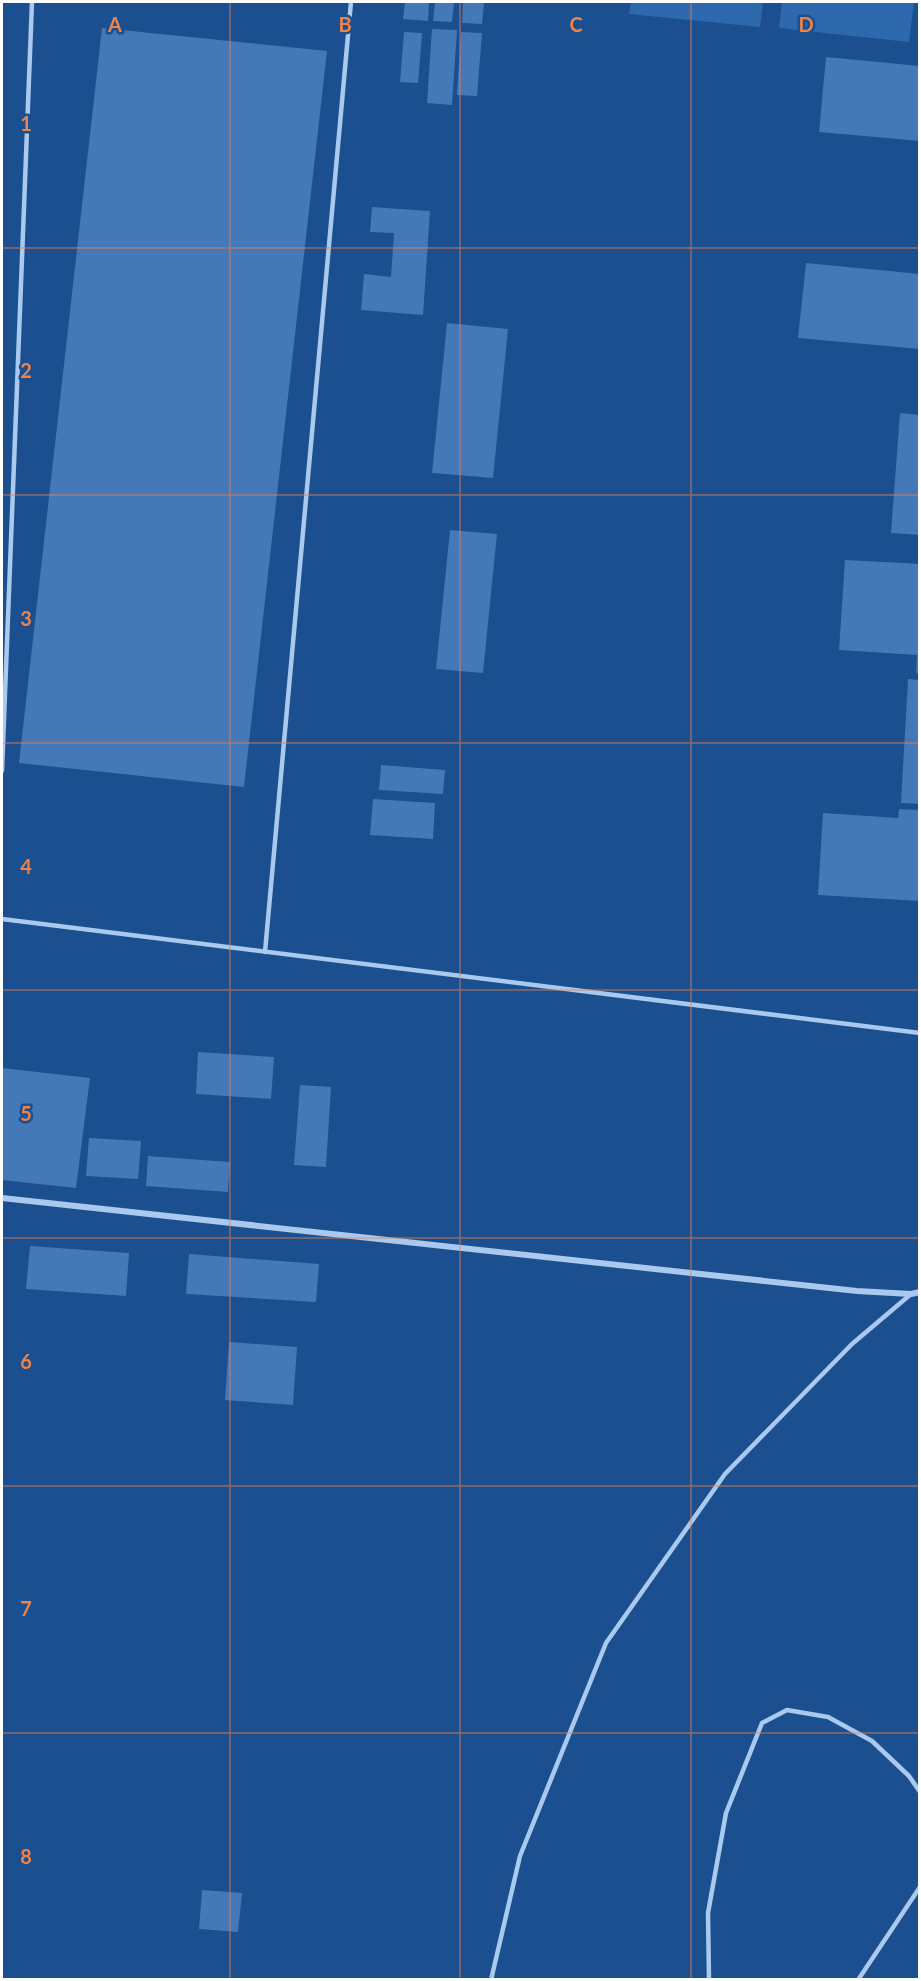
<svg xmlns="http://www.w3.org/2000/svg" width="921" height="1981" font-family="Lato,sans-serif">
<rect width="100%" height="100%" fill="#1b4f8f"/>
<!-- green -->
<g fill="#2e69ad">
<polygon points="631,2 763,2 760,27 629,14"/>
<polygon points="782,2 914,2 909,42 779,28"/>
</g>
<!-- building -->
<g fill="#4478b7">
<polygon points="405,2 429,2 428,21 403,19"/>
<polygon points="435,2 454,2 452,22 433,21"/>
<polygon points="463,2 484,2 482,24 462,23"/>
<polygon points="102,28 327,51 244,787 19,763"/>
<polygon points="432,29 457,30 452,105 427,103"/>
<polygon points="404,32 422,33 418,83 400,82"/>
<polygon points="461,32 482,33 477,96 457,95"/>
<polygon points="826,57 920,66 920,141 819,132"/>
<polygon points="372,207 430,211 423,315 361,310 364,274 391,277 394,233 370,232"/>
<polygon points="806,263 920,274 920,349 798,338"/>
<polygon points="447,323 508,329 493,478 432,473"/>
<polygon points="900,413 920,415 920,535 891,533"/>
<polygon points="450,530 497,534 483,673 436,669"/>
<polygon points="845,560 920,564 920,673 916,673 917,655 839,650"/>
<polygon points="908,679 920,680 920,804 901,803"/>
<polygon points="381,765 445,770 443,794 379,790"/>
<polygon points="373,799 435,803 433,839 370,835"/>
<polygon points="899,809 920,810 920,901 818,895 823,813 898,818"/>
<polygon points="198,1052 274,1057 271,1099 196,1094"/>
<polygon points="2,1068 90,1078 76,1188 2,1180"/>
<polygon points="300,1085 331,1087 326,1167 294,1165"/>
<polygon points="89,1138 141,1141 138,1179 86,1176"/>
<polygon points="148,1156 230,1162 228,1192 146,1186"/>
<polygon points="30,1246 129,1253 126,1296 26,1289"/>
<polygon points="189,1254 319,1264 316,1302 186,1294"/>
<polygon points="229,1342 297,1347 293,1405 225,1400"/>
<polygon points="202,1890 242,1893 238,1932 199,1929"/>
</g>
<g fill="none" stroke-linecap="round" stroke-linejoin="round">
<!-- service -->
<g stroke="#a9c9ee" stroke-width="4.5">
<polyline points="2,771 32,2"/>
<polyline points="2,919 920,1033"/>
<polyline points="265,952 351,2"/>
<polyline points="491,1980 520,1856 606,1643 725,1474 852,1344 911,1294"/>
<polyline points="709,1980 708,1913 726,1813 762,1723 787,1710 828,1717 872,1741 909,1776 920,1792"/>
<polyline points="858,1980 920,1887"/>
</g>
<!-- minor -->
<polyline stroke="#a9c9ee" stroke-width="6" points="2,1198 857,1291 911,1294 920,1292"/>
</g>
<!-- grid -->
<path fill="none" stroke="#ee8249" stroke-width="1.5" stroke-opacity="0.55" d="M230,2V1980M460,2V1980M691,2V1980M2,248H920M2,495H920M2,743H920M2,990H920M2,1238H920M2,1486H920M2,1733H920"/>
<g font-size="20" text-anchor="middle" font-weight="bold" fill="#ee8249" stroke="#1b4f8f" stroke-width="5" stroke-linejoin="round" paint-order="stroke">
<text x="115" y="32">A</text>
<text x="345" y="32">B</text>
<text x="576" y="32">C</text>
<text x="806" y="32">D</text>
<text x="26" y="131">1</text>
<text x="26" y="378">2</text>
<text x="26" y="626">3</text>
<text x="26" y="874">4</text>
<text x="26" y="1121">5</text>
<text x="26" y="1369">6</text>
<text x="26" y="1616">7</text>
<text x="26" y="1864">8</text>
</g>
<!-- border -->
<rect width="921" height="1981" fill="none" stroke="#ffffff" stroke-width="6"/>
</svg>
